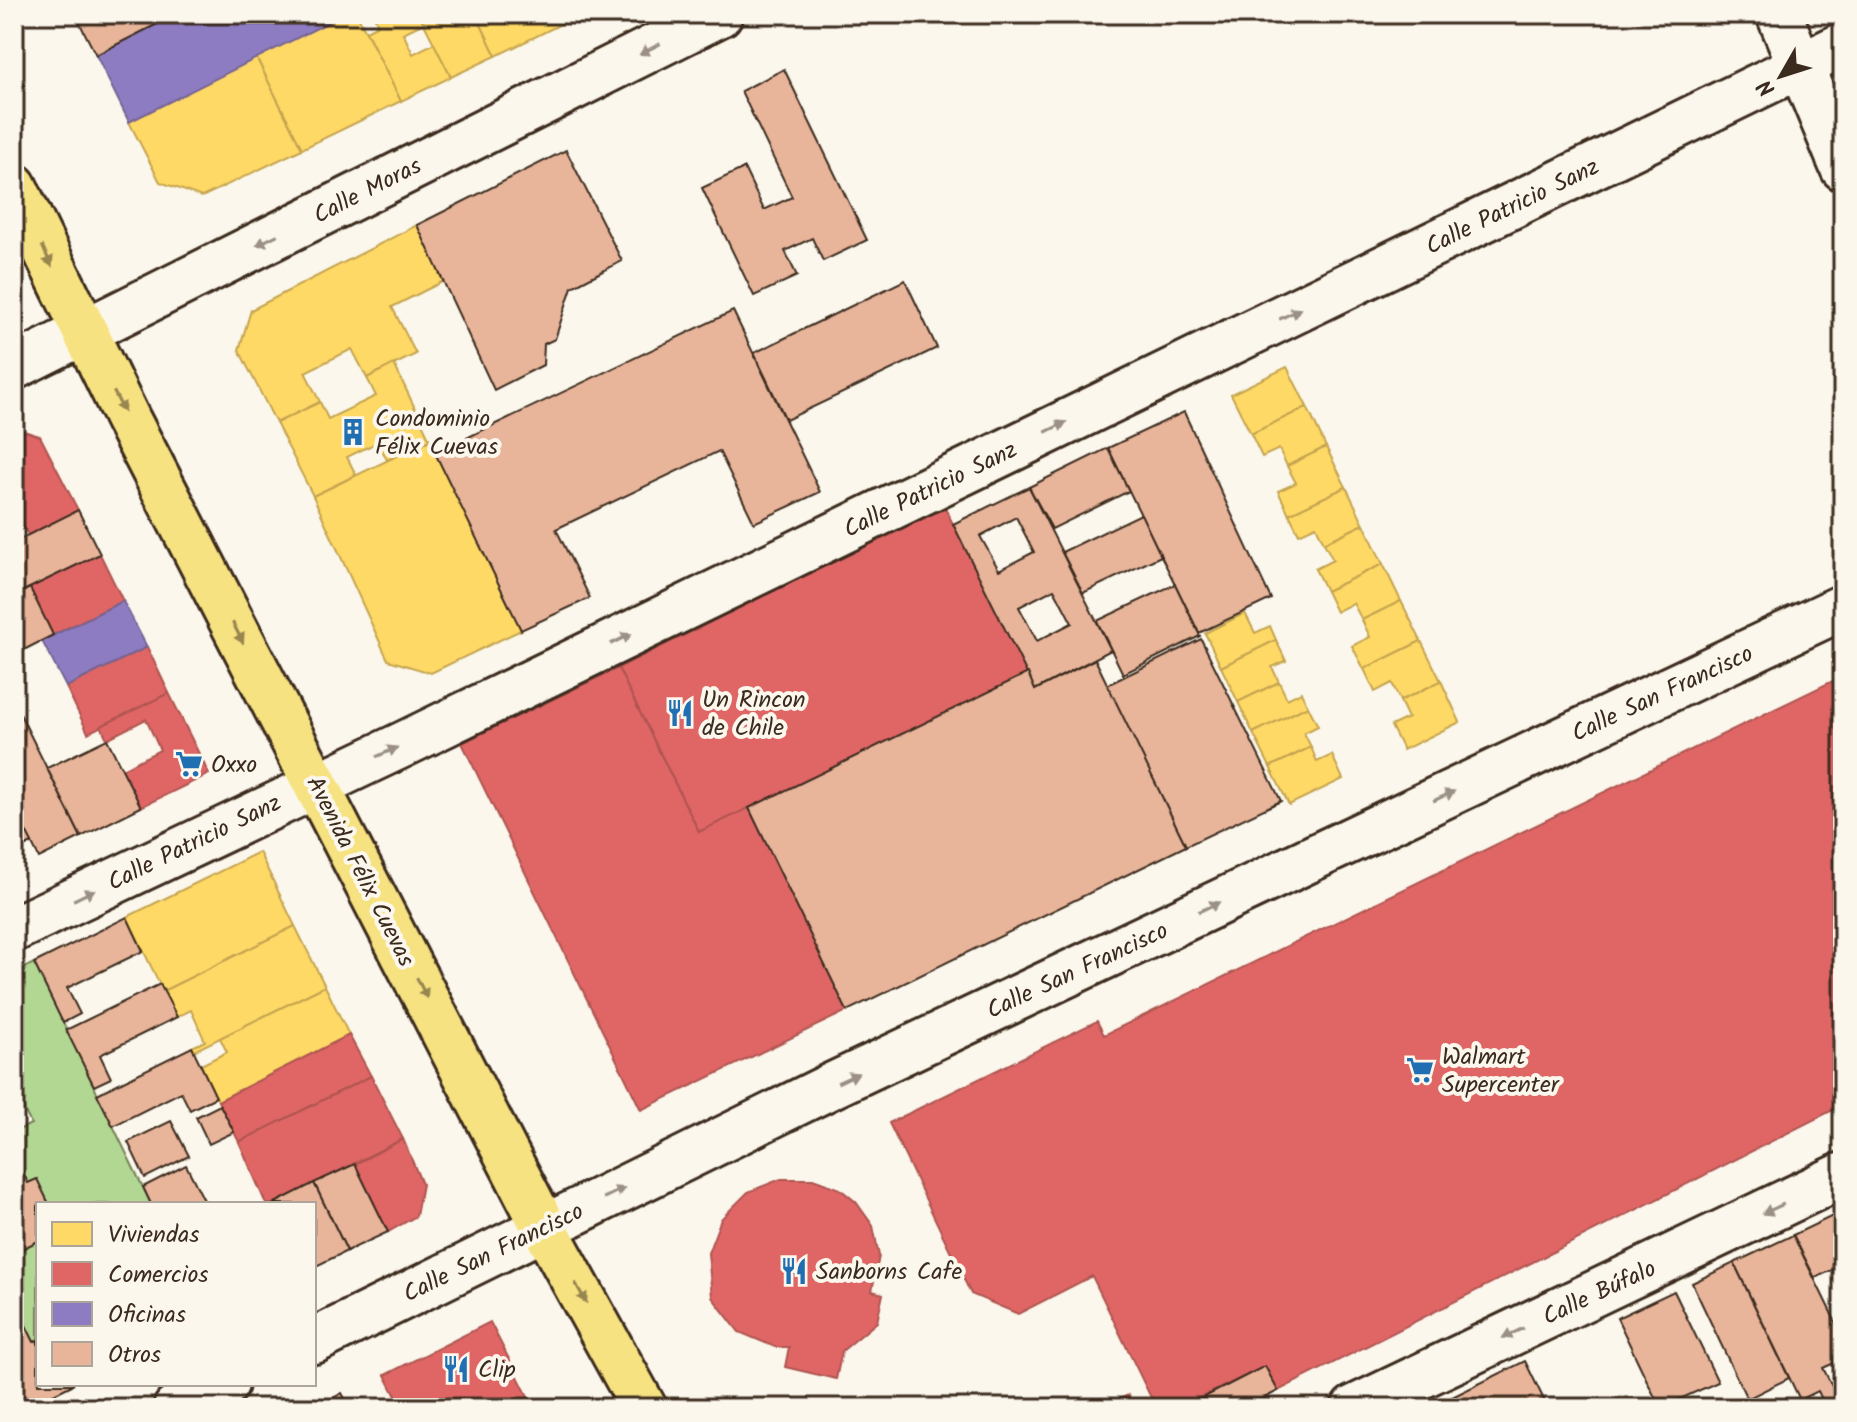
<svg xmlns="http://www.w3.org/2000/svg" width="1857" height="1422" font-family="Kalam,sans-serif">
<rect width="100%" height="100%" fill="#fbf7ec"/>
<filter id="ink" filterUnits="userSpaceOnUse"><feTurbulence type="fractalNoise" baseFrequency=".0125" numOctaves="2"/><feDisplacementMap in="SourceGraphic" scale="16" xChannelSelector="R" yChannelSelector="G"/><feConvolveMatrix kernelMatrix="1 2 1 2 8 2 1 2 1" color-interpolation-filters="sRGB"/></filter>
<g filter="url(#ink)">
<!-- green -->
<g fill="#b2d793" stroke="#768058" stroke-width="2">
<polygon points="34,963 151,1204 49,1204 37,1179 28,1183 18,1163 14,1165 14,1132 31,1124 14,1089 14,973"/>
<polygon points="38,1241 38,1340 34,1342 14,1301 14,1253"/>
</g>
<!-- homes -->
<g fill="#ffd966" stroke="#c4a450" stroke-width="2">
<polygon points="345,14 357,14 401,101 302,149 256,57"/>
<polygon points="373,14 419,14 424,23 403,33 413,54 434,43 451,77 401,101 366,31 378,25"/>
<polygon points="419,14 476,14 496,56 451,77"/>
<polygon points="476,14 559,14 563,23 496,56"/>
<polygon points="256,57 302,149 202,197 160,182 129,122"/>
<polygon points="417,225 444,281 392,307 416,354 367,378 352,349 305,372 320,402 276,423 239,350 251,310"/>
<polygon points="394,364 430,440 387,460 378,442 347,457 356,475 313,496 276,423 320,402 328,419 376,396 367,378"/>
<polygon points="1287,367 1307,407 1251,434 1231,394"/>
<polygon points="1307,407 1326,447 1287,466 1279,449 1262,457 1251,434"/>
<polygon points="430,440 521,630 431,673 388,660 313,496"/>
<polygon points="1326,447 1346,487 1289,514 1278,491 1296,483 1287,466"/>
<polygon points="1346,487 1364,524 1324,543 1316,526 1299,534 1289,514"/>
<polygon points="1364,524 1383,564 1326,591 1315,569 1333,560 1324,543"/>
<polygon points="1383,564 1401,601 1362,620 1353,603 1336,612 1326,591"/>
<polygon points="1401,601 1421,641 1364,669 1352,646 1370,637 1362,620"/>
<polygon points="1245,613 1255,633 1270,626 1276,640 1221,667 1205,633"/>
<polygon points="1276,640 1286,661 1272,667 1279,682 1238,702 1221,667"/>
<polygon points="1421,641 1441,681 1400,701 1392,683 1375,692 1364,669"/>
<polygon points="1441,681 1460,722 1403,750 1391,726 1408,718 1400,701"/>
<polygon points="1279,682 1287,699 1301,692 1308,706 1253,733 1238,702"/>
<polygon points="1308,706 1318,726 1304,733 1311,747 1270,767 1253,733"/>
<polygon points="1311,747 1317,762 1332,755 1343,779 1289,805 1270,767"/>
<polygon points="259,852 295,926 163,991 127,917"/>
<polygon points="295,926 325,986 194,1051 192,1047 205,1041 191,1010 177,1017 163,991"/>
<polygon points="325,986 349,1035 218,1101 201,1065 227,1052 220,1038"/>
</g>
<!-- shops -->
<g fill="#e06666" stroke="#ae5450" stroke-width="2">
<polygon points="14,428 40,436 78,510 28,535 14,508"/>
<polygon points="944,506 1028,673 699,832 618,668"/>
<polygon points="100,554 123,601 53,635 30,588"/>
<polygon points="147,647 169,693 88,733 66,687"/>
<polygon points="618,668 699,832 749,808 847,1011 641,1110 462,743"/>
<polygon points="1843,676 1843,1105 1278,1391 1265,1366 1179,1408 1156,1408 1092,1276 1018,1314 971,1294 889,1123 1097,1021 1104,1035"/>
<polygon points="169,693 209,774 141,807 122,769 160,750 146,719 107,739 101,726"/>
<polygon points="349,1035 371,1076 239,1142 218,1101"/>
<polygon points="371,1076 403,1139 273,1204 266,1204 239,1142"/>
<polygon points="403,1139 422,1184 416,1216 388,1232 355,1164"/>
<polygon points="781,1179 813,1179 840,1189 856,1202 873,1226 879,1256 872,1291 883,1294 877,1322 842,1351 836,1379 785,1367 789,1347 775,1347 739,1332 712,1297 708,1253 721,1219 748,1192"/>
<polygon points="490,1322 531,1402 519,1408 402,1408 385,1375"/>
<polygon points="1128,1395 1134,1408 1102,1408"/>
</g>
<!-- offices -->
<g fill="#8e7cc3" stroke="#756392" stroke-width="2">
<polygon points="177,14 345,14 129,122 96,55"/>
<polygon points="123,601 147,647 66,687 42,641"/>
</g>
<!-- building -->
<g fill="#e8b59b" stroke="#3b2a1e" stroke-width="2" fill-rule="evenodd">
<polygon points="75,14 177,14 96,55"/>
<polygon points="784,69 867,240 823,261 812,238 785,251 797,276 754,296 702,188 744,168 764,210 792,197 741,91"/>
<polygon points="566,150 622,261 572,287 555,339 544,344 543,365 494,390 417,225"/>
<polygon points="905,280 937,348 786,420 754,353"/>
<polygon points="733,311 820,492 754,523 719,451 556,529 590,598 521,630 435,453"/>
<polygon points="1184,412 1271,599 1199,633 1108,448"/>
<polygon points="1108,448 1129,491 1052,529 1029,487"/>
<path d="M1029,487L1111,650L1035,690L953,524ZM1016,517L1034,552L999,570L980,536ZM1054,589L1072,623L1037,641L1019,607Z"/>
<polygon points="78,510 100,554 19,593 14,582 14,542"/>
<polygon points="1141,514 1161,556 1083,593 1062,552"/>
<polygon points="1175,584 1200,636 1123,674 1097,621"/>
<polygon points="30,588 53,635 14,655 14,596"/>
<polygon points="1201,639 1281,801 1186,846 1107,685"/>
<polygon points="1095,659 1186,846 847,1011 749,808 1028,673 1035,690"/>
<polygon points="14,702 81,837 39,858 14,808"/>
<polygon points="107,739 141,807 81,837 47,768"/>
<polygon points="14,808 32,843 14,852"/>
<polygon points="127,917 143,951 67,988 80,1014 63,1023 34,963"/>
<polygon points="160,984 177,1017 100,1055 111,1078 94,1086 66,1030"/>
<polygon points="192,1047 216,1097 190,1110 181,1092 113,1126 97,1094"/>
<polygon points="220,1105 234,1132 209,1144 196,1117"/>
<polygon points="171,1121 189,1156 145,1178 128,1142"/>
<polygon points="18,1163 28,1183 37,1179 49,1204 38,1204 38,1241 14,1253 14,1165"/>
<polygon points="355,1164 388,1232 347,1251 314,1183"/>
<polygon points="186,1165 206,1204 151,1204 143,1187"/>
<polygon points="314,1183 347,1251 314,1267 314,1204 273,1204"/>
<polygon points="1843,1211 1843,1265 1815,1278 1793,1235"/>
<polygon points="1793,1235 1843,1337 1843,1359 1823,1368 1841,1404 1832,1408 1826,1408 1818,1391 1800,1400 1734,1263"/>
<polygon points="1734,1263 1789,1378 1747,1399 1692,1283"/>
<polygon points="1674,1291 1718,1382 1660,1408 1617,1318"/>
<polygon points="14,1301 34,1342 38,1340 38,1384 74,1384 25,1408 14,1408"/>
<polygon points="1525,1361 1548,1408 1440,1408 1438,1404"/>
<polygon points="1265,1366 1278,1391 1245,1408 1183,1408"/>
<polygon points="342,1393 350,1408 315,1408"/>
</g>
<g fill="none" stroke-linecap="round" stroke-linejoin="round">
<!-- minor casing -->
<g stroke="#3b2a1e" stroke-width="50">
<g id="minor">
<polyline points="1779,14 1843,168"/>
<polyline points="14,367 720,14"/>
<polyline points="14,929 402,745 1843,45"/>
<polyline points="314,1341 829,1087 1843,607"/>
<polyline points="176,1408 226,1384"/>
<polyline points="1354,1408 1843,1175"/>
</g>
</g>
<!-- major casing -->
<g stroke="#3b2a1e" stroke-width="50">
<polyline id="major" points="14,186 128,420 544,1227 644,1408"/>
</g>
<!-- minor -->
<use href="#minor" stroke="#fbf7ec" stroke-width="44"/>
<!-- major -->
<use href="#major" stroke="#f6e281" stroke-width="44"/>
</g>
<!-- one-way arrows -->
<defs><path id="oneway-solid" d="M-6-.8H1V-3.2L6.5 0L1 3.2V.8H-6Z" transform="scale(2)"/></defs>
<g fill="#9b9085">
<use href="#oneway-solid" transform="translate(650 49) rotate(153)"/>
<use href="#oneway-solid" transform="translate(267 240) rotate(153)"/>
<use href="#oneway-solid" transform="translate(1290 314) rotate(-26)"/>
<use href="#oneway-solid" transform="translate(1056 427) rotate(-26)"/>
<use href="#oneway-solid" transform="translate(621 639) rotate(-26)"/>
<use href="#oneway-solid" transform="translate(387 752) rotate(-24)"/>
<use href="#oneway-solid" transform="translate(1444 796) rotate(-25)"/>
<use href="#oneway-solid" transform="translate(84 895) rotate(-26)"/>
<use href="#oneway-solid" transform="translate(1209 907) rotate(-25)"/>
<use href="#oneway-solid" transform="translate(848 1078) rotate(-25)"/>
<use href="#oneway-solid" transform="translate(614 1193) rotate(-26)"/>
<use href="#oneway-solid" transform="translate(1773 1209) rotate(155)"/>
<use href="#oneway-solid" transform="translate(1513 1333) rotate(155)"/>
</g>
<g fill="#988650">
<use href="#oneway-solid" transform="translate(47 256) rotate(65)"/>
<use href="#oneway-solid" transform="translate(119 402) rotate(63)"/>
<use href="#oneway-solid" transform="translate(238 633) rotate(63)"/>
<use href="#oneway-solid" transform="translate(422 988) rotate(63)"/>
<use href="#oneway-solid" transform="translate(581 1293) rotate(61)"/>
</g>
</g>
<!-- icons -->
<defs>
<g id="building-bare" transform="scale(2.16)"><path d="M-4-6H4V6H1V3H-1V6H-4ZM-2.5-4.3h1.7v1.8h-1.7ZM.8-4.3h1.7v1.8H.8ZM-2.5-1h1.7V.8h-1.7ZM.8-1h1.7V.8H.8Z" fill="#1f6fb2" stroke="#fbf7ec" stroke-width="2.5" paint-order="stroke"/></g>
<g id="restaurant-bare" transform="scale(2.16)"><path d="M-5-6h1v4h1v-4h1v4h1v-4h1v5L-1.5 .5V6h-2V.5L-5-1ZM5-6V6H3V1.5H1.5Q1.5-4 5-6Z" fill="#1f6fb2" stroke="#fbf7ec" stroke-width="2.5" paint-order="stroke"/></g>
<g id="supermarket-bare" transform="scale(2.16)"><path d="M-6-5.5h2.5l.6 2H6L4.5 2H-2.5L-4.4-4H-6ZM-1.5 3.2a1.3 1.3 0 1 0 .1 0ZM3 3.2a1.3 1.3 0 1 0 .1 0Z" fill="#1f6fb2" stroke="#fbf7ec" stroke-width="2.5" paint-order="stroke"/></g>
</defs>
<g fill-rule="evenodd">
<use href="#building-bare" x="353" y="432"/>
<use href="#restaurant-bare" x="680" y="713"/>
<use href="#supermarket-bare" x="189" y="764"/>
<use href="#supermarket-bare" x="1420" y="1070"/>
<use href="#restaurant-bare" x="794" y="1271"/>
<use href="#restaurant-bare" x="456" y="1369"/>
</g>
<g text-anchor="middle" stroke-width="8" stroke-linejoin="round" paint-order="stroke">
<!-- street labels -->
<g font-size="24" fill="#3b2a1e" stroke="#fbf7ec">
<text transform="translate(367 190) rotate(-27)" y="8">Calle Moras</text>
<text transform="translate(1512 206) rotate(-26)" y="8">Calle Patricio Sanz</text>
<text transform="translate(930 489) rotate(-26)" y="8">Calle Patricio Sanz</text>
<text transform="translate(1662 693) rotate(-25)" y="8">Calle San Francisco</text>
<text transform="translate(194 842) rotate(-26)" y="8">Calle Patricio Sanz</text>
<text transform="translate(361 871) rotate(63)" y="8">Avenida Félix Cuevas</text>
<text transform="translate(1077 970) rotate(-25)" y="8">Calle San Francisco</text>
<text transform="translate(493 1252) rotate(-26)" y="8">Calle San Francisco</text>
<text transform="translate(1599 1292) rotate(-25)" y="8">Calle Búfalo</text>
</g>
<!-- poi labels -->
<g font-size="24" fill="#3b2a1e" stroke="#fbf7ec" text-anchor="start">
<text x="375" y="426">Condominio<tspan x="375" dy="28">Félix Cuevas</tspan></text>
<text x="702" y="707">Un Rincon<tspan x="702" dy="28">de Chile</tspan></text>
<text x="211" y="772">Oxxo</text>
<text x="1442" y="1064">Walmart<tspan x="1442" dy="28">Supercenter</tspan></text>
<text x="816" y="1279">Sanborns Cafe</text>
<text x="478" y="1377">Clip</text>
</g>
</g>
<!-- margin -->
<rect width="1857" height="1422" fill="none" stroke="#fbf7ec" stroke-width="48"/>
<rect x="24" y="24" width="1809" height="1374" fill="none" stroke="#3b2a1e" stroke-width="3" filter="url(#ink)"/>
<!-- legend -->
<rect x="36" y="1202" width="280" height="184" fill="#fbf7ec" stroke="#aea59a" stroke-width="2"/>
<rect x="52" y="1222" width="40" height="24" fill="#ffd966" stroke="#aea59a" stroke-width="2"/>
<text x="108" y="1242" font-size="24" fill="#3b2a1e">Viviendas</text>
<rect x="52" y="1262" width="40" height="24" fill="#e06666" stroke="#aea59a" stroke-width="2"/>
<text x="108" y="1282" font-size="24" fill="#3b2a1e">Comercios</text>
<rect x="52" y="1302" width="40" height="24" fill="#8e7cc3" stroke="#aea59a" stroke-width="2"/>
<text x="108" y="1322" font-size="24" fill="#3b2a1e">Oficinas</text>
<rect x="52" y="1342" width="40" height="24" fill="#e8b59b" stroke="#aea59a" stroke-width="2"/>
<text x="108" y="1362" font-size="24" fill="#3b2a1e">Otros</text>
<!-- north arrow -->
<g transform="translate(1781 76) rotate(231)" stroke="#fbf7ec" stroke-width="6" paint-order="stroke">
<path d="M0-6L14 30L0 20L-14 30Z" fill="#3b2a1e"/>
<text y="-12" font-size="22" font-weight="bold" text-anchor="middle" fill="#3b2a1e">N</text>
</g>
</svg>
